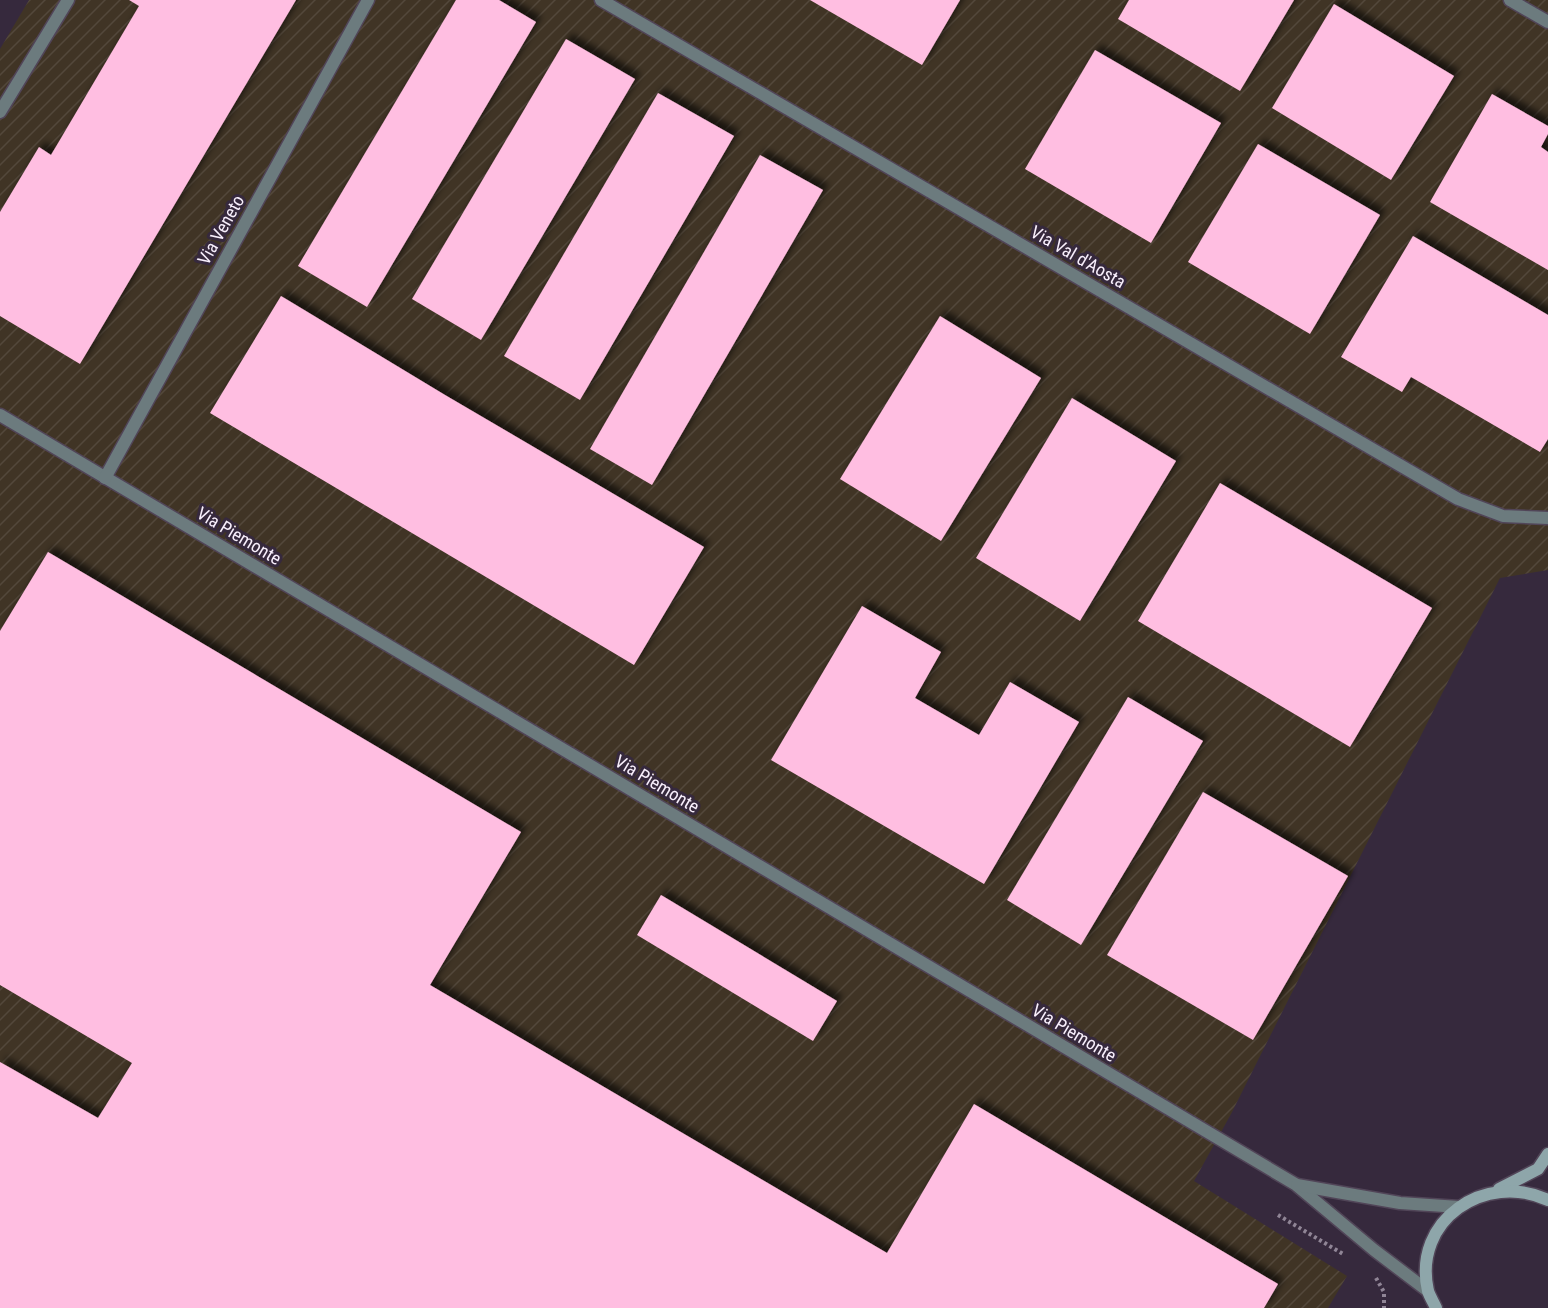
<svg xmlns="http://www.w3.org/2000/svg" width="1548" height="1308" font-family="'Roboto Condensed',sans-serif">
<defs>
<pattern id="industrial-furrows" width="10" height="10" patternUnits="userSpaceOnUse" patternTransform="scale(1.5)"><rect width="10" height="10" fill="#403425"/><path d="M-1 1l2-2M0 10L10 0M9 11l2-2" fill="none" stroke="#53483b"/></pattern>
<filter id="shadow"><feDropShadow dx="5.5" dy="-5.5" stdDeviation="3" flood-color="#0009"/></filter>
</defs>
<rect width="100%" height="100%" fill="#36293d"/>
<!-- industrial -->
<polygon fill="url(#industrial-furrows)" points="29,0 1548,0 1548,570 1500,578 1231,1114 1194,1181 1347,1276 1328,1308 0,1308 0,49"/>
<!-- building -->
<g fill="#ffbee1" filter="url(#shadow)">
<polygon points="129,0 296,0 80,364 0,316 0,212 39,147 51,155 139,6"/>
<polygon points="456,0 499,0 536,22 367,307 298,266"/>
<polygon points="810,0 960,0 922,65"/>
<polygon points="1129,0 1294,0 1240,91 1118,19"/>
<polygon points="1334,4 1454,76 1391,180 1272,108"/>
<polygon points="566,39 635,79 481,340 412,299"/>
<polygon points="1095,50 1221,123 1151,243 1025,169"/>
<polygon points="658,93 734,136 580,400 504,356"/>
<polygon points="1492,94 1548,126 1548,134 1541,147 1548,152 1548,270 1430,202"/>
<polygon points="1258,144 1380,215 1310,334 1188,262"/>
<polygon points="760,155 823,190 652,485 590,449"/>
<polygon points="1413,236 1548,315 1548,439 1540,452 1411,377 1402,392 1341,357"/>
<polygon points="281,296 445,395 704,547 634,665 210,413"/>
<polygon points="940,316 1041,378 941,541 840,479"/>
<polygon points="1072,398 1176,461 1080,621 976,558"/>
<polygon points="1220,483 1432,608 1350,747 1138,621"/>
<polygon points="48,552 521,832 430,985 887,1253 974,1104 1278,1284 1264,1308 0,1308 0,1062 98,1118 132,1063 0,985 0,631"/>
<polygon points="862,606 941,652 915,698 979,735 1010,682 1079,722 984,884 771,760"/>
<polygon points="1128,697 1203,741 1081,945 1007,900"/>
<polygon points="1203,792 1348,876 1253,1040 1107,955"/>
<polygon points="661,895 837,1001 813,1041 637,935"/>
</g>
<g fill="none" stroke-linecap="round" stroke-linejoin="round">
<!-- street casing -->
<g stroke="#514558" stroke-width="15">
<g id="street">
<polyline points="601,0 1458,499 1503,516 1548,518"/>
<polyline points="1510,0 1548,22"/>
<polyline points="0,112 68,0"/>
<polyline points="0,415 1295,1184 1374,1250 1428,1291"/>
<polyline points="105,478 368,0"/>
<polyline points="1297,1185 1400,1203 1459,1207"/>
</g>
</g>
<!-- secondary casing -->
<g stroke="#514558" stroke-width="15">
<g id="secondary">
<polyline points="1499,1189 1538,1169 1548,1154"/>
<path d="M1436,1308C1434,1303 1430,1297 1428,1291C1412,1220 1485,1171 1548,1200"/>
</g>
</g>
<!-- path -->
<g stroke="#908596" stroke-width="4" stroke-dasharray="3 3" stroke-linecap="butt">
<polyline points="1278,1215 1343,1254"/>
<polyline points="1376,1278 1384,1292 1384,1308"/>
</g>
<!-- street -->
<use href="#street" stroke="#6c7b7e" stroke-width="12"/>
<!-- secondary -->
<use href="#secondary" stroke="#8ea6aa" stroke-width="12"/>
</g>
<g text-anchor="middle" stroke-width="6" stroke-linejoin="round" paint-order="stroke">
<!-- street labels -->
<g font-size="18" fill="#f8effc" stroke="#36293d">
<text transform="translate(221 230) rotate(-61)" y="6">Via Veneto</text>
<text transform="translate(1078 257) rotate(30)" y="6">Via Val d'Aosta</text>
<text transform="translate(239 536) rotate(31)" y="6">Via Piemonte</text>
<text transform="translate(657 784) rotate(31)" y="6">Via Piemonte</text>
<text transform="translate(1074 1033) rotate(31)" y="6">Via Piemonte</text>
</g>
</g>
</svg>
